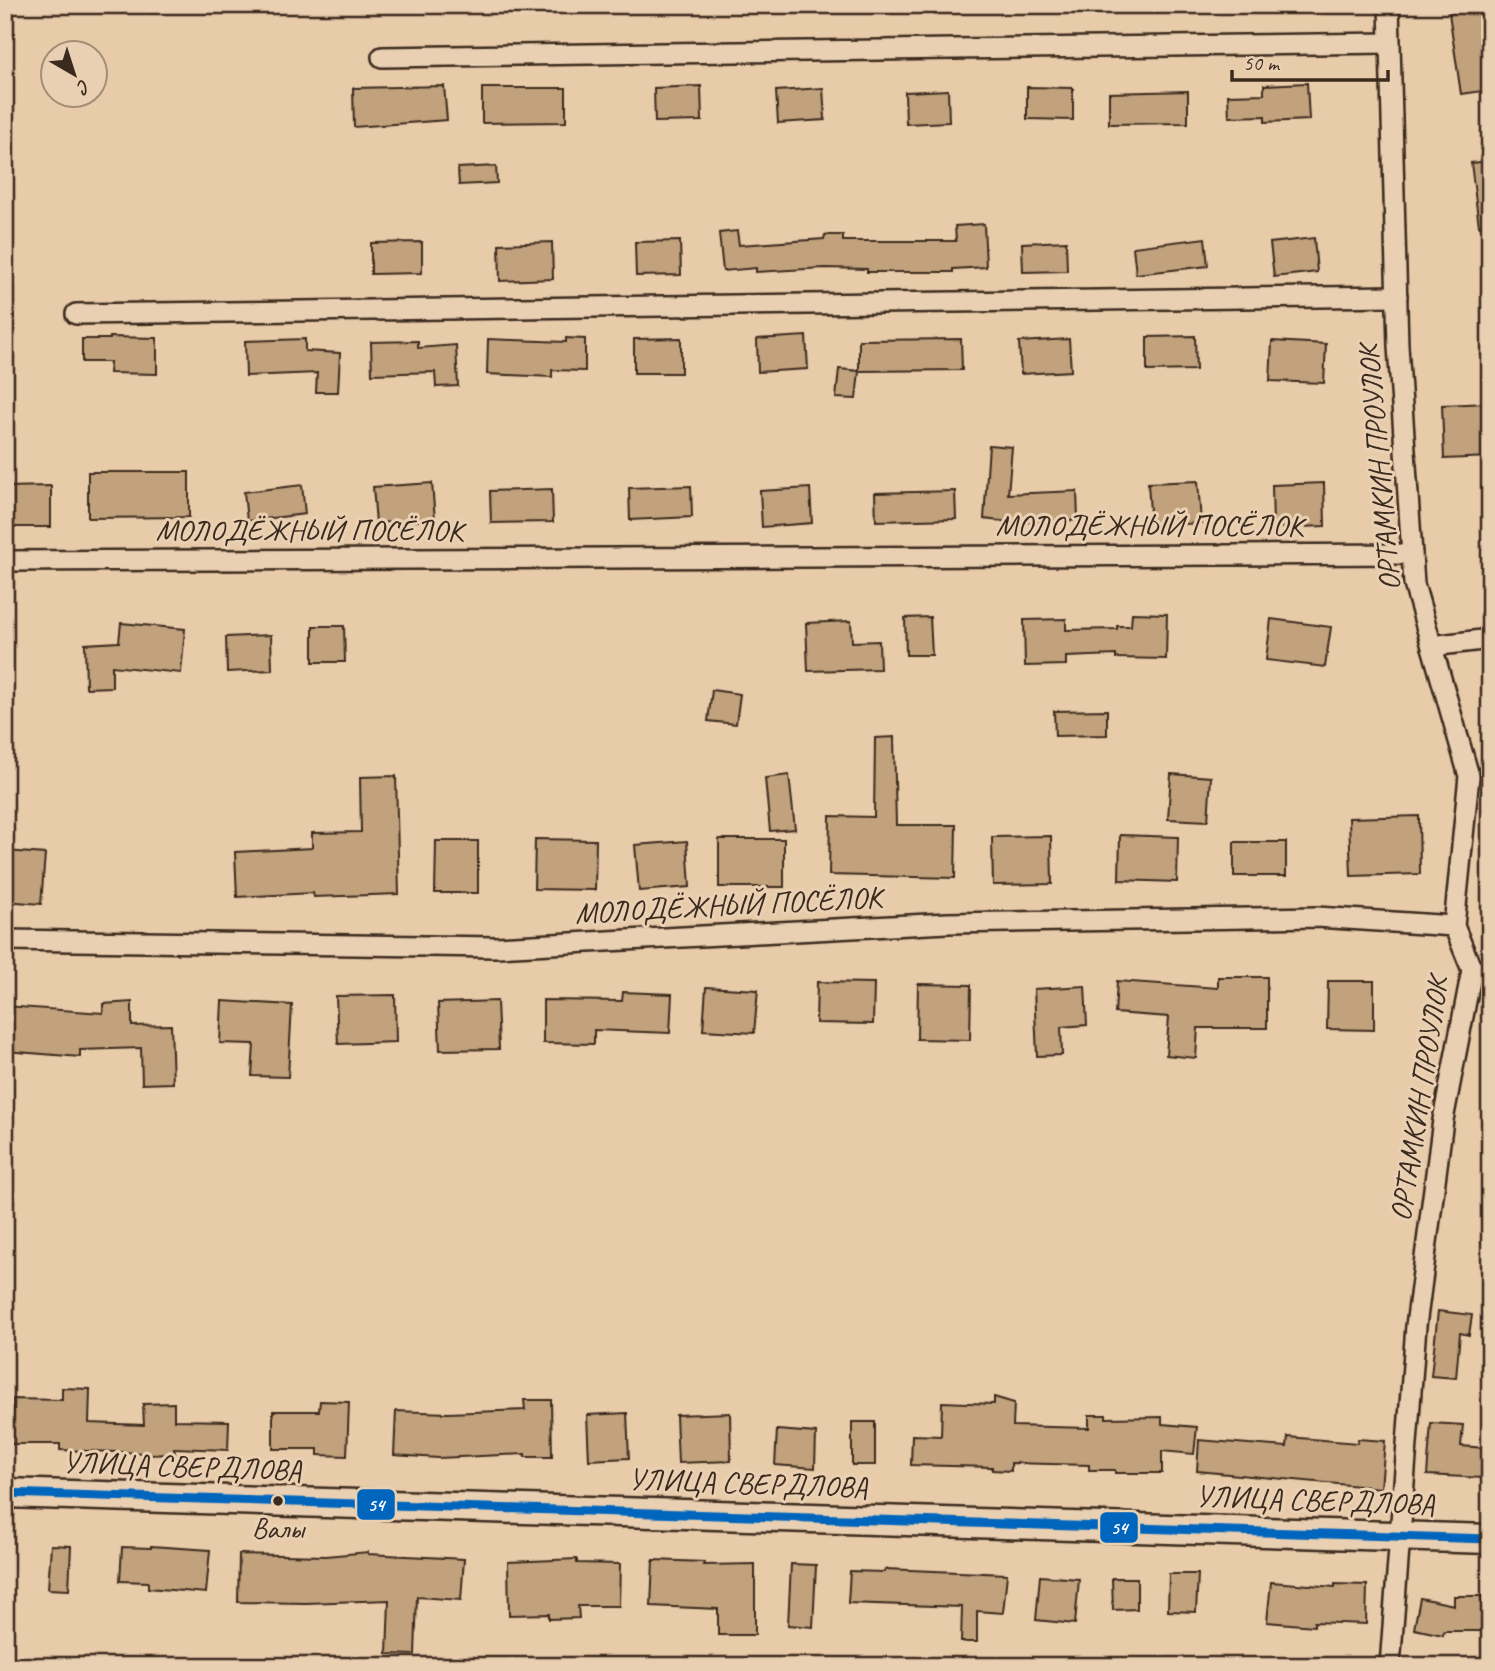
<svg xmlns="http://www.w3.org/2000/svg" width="1495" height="1671" font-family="Caveat,sans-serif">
<rect width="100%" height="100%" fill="#e8cba9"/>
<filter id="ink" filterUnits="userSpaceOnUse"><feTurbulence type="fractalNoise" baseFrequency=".0143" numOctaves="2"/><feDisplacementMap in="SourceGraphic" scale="14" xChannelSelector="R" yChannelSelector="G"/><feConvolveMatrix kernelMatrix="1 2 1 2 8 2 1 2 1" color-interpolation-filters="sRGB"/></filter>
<g filter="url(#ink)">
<!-- building -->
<g fill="#c2a27d" stroke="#3b2a1e" stroke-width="2">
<polygon points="1490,7 1490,90 1461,94 1449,13"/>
<polygon points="1307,83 1309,120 1265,122 1265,116 1229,117 1228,95 1264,94 1264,85"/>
<polygon points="444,86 447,120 354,127 353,88"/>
<polygon points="701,86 702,121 655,122 654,88"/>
<polygon points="1027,87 1073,88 1073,120 1027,119"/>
<polygon points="482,88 566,88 566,122 482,123"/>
<polygon points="823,88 825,120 778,123 776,91"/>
<polygon points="948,90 949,122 906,124 905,92"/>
<polygon points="1188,91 1188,123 1109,124 1109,93"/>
<polygon points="1490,161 1490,226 1479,226 1471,163"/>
<polygon points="496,166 497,183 459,185 458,168"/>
<polygon points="984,224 986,267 953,269 953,272 867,272 867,269 824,268 756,272 756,268 723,271 719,233 737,231 739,245 824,239 825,235 843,235 843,241 956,241 955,226"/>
<polygon points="1205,238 1208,266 1136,274 1133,247"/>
<polygon points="1314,238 1317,272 1274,277 1270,243"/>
<polygon points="680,241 681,275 636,276 635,242"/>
<polygon points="1066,241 1067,271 1023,272 1022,243"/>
<polygon points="422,242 422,273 371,274 371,243"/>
<polygon points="552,242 553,279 500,281 499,244"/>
<polygon points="806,336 808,369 758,372 757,339"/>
<polygon points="1195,336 1196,370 1147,371 1147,337"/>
<polygon points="110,337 157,338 157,374 109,373 110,362 82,362 82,339 110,339"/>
<polygon points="566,338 585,339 585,371 552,370 552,377 487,374 488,339 566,342"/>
<polygon points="681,338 681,373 634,373 634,339"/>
<polygon points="305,339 305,351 340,353 338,392 316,392 317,373 246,376 245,341"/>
<polygon points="961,339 962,370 859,371 859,340"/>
<polygon points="1069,339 1071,371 1021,374 1019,342"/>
<polygon points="418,341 418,348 456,345 458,386 436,387 435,372 372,374 371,342"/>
<polygon points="1272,341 1326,344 1324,383 1270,381"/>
<polygon points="839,369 859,371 856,399 836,398"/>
<polygon points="1490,403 1490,457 1444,459 1442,405"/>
<polygon points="989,445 1012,447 1008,494 1077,491 1078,520 1017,523 984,519"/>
<polygon points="88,472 189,472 189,517 88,518"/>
<polygon points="1198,481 1201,523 1151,526 1148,483"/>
<polygon points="432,483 435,520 376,523 373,487"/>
<polygon points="1324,483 1325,526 1273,528 1272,485"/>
<polygon points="302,485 305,514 247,521 244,492"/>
<polygon points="51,486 51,527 5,527 5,487"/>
<polygon points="691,486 692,517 630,520 629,488"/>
<polygon points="810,488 812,523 762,527 760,491"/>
<polygon points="552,489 553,522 491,523 490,491"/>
<polygon points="955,491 956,519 876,521 875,493"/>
<polygon points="1132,613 1167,614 1166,659 1116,658 1116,655 1066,657 1066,665 1025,666 1024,620 1066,619 1066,630 1117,629 1117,626 1131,626"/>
<polygon points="930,617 932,655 906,655 905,618"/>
<polygon points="1271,619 1331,627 1325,667 1266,660"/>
<polygon points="851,621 852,642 879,641 880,669 808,671 806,623"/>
<polygon points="121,623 185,629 181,673 112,666 112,687 86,688 85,644 119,642"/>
<polygon points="313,626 344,626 345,662 313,662"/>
<polygon points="271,635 272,670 227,672 226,637"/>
<polygon points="712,690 740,694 736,724 708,721"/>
<polygon points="1107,710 1107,735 1055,736 1054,711"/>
<polygon points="894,737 896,825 956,825 955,878 829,875 830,816 874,817 875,738"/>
<polygon points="1171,774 1211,777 1208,821 1168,819"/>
<polygon points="789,775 795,829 770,831 765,778"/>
<polygon points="396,776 399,894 314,897 313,893 237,897 235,852 312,848 312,833 361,832 360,777"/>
<polygon points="1419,816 1420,874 1351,876 1349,818"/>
<polygon points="1120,835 1178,837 1177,882 1119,880"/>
<polygon points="1051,836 1052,884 993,885 992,837"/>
<polygon points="535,839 596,840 595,890 534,889"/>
<rect x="719" y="839" width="65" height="48"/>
<polygon points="436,841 478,841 478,893 435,893"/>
<polygon points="687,841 690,887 639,891 635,845"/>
<rect x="1234" y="842" width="52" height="34"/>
<polygon points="5,851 45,854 41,904 5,901"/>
<polygon points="1218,977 1267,977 1267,1028 1198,1028 1196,1058 1166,1055 1169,1017 1115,1013 1117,981 1218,988"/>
<polygon points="1328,981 1374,981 1374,1030 1327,1029"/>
<polygon points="817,982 874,983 873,1024 816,1023"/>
<polygon points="918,984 971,985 970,1040 917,1039"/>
<polygon points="1085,986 1087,1025 1061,1027 1062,1055 1037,1056 1034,989"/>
<polygon points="706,987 758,990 754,1033 703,1030"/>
<polygon points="623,992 672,994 670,1033 594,1030 594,1044 543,1043 543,1000 622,1001"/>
<polygon points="395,995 396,1042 338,1044 336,996"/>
<polygon points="222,1001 292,1005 288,1077 252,1076 254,1044 220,1043"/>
<polygon points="497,1001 499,1049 440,1050 438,1003"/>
<polygon points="132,1002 132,1026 171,1025 173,1083 142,1084 141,1048 80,1050 80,1057 5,1051 5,1006 103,1013 103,1004"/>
<polygon points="1438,1311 1472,1315 1469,1335 1460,1333 1456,1378 1431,1376"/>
<polygon points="62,1388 90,1389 89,1423 144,1425 143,1404 174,1403 174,1420 229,1421 228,1450 174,1448 175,1454 144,1455 144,1453 60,1450 60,1444 11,1444 13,1399 62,1400"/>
<polygon points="994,1397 1014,1403 1013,1426 1089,1428 1089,1415 1106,1415 1106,1418 1162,1417 1162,1424 1197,1427 1194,1454 1162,1451 1162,1473 1115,1473 1115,1470 1089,1470 1089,1465 1011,1463 1011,1471 992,1470 992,1467 911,1465 912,1435 941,1436 942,1402 994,1404"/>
<polygon points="524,1400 551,1400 552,1457 525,1457 525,1454 438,1458 394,1455 396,1411 448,1413 525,1410"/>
<polygon points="320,1401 349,1402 347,1456 318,1455 318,1449 273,1449 273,1411 319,1411"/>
<polygon points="627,1413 629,1458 589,1460 587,1415"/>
<polygon points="730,1413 731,1461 678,1463 676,1415"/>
<rect x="852" y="1422" width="23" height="43"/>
<polygon points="1431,1423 1463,1425 1461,1446 1485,1448 1483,1478 1427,1475"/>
<polygon points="777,1430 816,1433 815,1468 775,1465"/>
<polygon points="1288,1437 1357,1443 1358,1439 1385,1441 1381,1488 1197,1471 1199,1440 1287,1447"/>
<polygon points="51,1545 71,1546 69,1590 48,1589"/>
<polygon points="151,1546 210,1550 206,1593 148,1588 148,1582 120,1581 122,1547 151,1548"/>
<polygon points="368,1552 368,1554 464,1559 461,1600 417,1597 415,1655 387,1654 389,1600 306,1603 238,1602 239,1554 326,1556"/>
<polygon points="577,1559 577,1563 620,1564 619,1606 578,1606 579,1618 549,1619 549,1614 509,1615 508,1562"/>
<polygon points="653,1560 704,1562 703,1565 755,1564 755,1635 718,1635 718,1609 651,1606"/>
<polygon points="791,1564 816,1565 813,1627 788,1625"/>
<polygon points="885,1569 1007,1574 1003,1613 977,1611 977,1642 961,1642 962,1607 848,1603 850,1571 884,1572"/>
<polygon points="1169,1574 1198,1574 1196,1612 1168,1611"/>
<polygon points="1040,1576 1079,1579 1075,1624 1036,1620"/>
<polygon points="1112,1578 1137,1578 1137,1609 1113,1610"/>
<polygon points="1271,1582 1335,1587 1335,1584 1367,1585 1366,1624 1314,1622 1314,1626 1267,1622"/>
<polygon points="1454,1596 1482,1596 1482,1631 1444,1631 1443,1635 1414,1629 1420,1598 1454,1605"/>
</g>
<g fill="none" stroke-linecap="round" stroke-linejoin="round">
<!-- street casing -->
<g stroke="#3b2a1e" stroke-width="24">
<g id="street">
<polyline points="1389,5 1398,346 1414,584 1469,776 1454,926 1472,970 1443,1120 1416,1326 1390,1666"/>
<polyline points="382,57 1390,43"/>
<polyline points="76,314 1397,296"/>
<polyline points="5,561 1412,554"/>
<polyline points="1432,646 1490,639"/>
<polyline points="5,940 497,947 947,923 1317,917 1454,926"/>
<polyline points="1472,970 1490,973"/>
</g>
</g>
<!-- secondary casing -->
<g stroke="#3b2a1e" stroke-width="33">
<polyline id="secondary" points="5,1493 1490,1539"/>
</g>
<!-- street -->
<use href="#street" stroke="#ead0b2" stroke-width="19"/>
<!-- secondary -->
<use href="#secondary" stroke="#ead0b2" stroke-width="28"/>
<!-- bus-1 casing -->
<g stroke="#ead0b2" stroke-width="14">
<polyline id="bus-1" points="5,1493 1490,1539"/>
</g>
<!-- bus-1 -->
<use href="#bus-1" stroke="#0065bd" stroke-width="9"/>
</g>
</g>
<!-- markers -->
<circle fill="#3b2a1e" stroke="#ead0b2" stroke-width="2.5" cx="278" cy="1501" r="6"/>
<g text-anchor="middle" stroke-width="6" stroke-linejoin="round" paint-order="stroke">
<!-- bus labels -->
<g font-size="28" fill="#3b2a1e" stroke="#ead0b2">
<text x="278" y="1538">Валы</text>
</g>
<!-- street labels -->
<g font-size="30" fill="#3b2a1e" stroke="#ead0b2">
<text transform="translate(1379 468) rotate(-95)" y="10">ОРТАМКИН ПРОУЛОК</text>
<text x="1149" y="535">МОЛОДЁЖНЫЙ ПОСЁЛОК</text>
<text x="309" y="540">МОЛОДЁЖНЫЙ ПОСЁЛОК</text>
<text transform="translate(728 905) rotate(-3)" y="10">МОЛОДЁЖНЫЙ ПОСЁЛОК</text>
<text transform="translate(1419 1099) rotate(-81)" y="10">ОРТАМКИН ПРОУЛОК</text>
<text transform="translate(182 1466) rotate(2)" y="10">УЛИЦА СВЕРДЛОВА</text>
<text transform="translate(748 1483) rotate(2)" y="10">УЛИЦА СВЕРДЛОВА</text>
<text transform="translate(1315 1500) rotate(2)" y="10">УЛИЦА СВЕРДЛОВА</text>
</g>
</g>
<g stroke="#ead0b2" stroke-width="2.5">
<rect x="356" y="1488" width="40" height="33" rx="7" fill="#0065bd"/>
<rect x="1099" y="1511" width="40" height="33" rx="7" fill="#0065bd"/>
</g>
<g font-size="19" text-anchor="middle" font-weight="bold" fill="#fff">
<text x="376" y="1511">54</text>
<text x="1119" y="1534">54</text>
</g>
<!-- margin -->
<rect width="1495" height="1671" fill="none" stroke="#ead0b2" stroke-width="28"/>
<rect x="14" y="14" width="1467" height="1643" fill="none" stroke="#3b2a1e" stroke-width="2.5" filter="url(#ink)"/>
<!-- north arrow -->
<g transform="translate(74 74) rotate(141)"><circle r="33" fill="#ead0b2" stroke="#a48e77" stroke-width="2"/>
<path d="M0-5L12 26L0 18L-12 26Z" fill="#3b2a1e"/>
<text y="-10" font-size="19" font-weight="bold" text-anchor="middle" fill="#3b2a1e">С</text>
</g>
<!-- scale -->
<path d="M1232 70v10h156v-10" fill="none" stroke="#3b2a1e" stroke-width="3.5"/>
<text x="1243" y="70" font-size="21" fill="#3b2a1e" stroke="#ead0b2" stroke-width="5" paint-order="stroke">50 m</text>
</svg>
